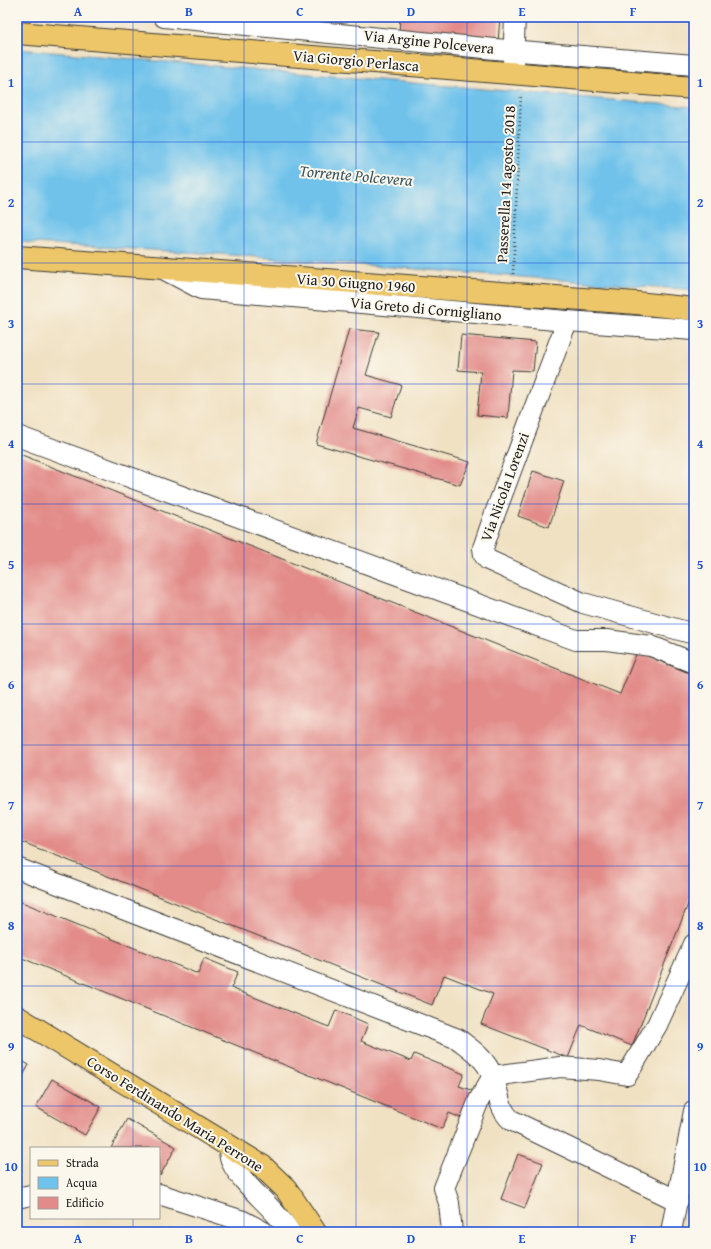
<svg xmlns="http://www.w3.org/2000/svg" width="711" height="1249" font-family="'Gentium Book Plus',serif">
<rect width="100%" height="100%" fill="#fbf7ec"/>
<filter id="ink" filterUnits="userSpaceOnUse"><feTurbulence type="fractalNoise" baseFrequency=".025" numOctaves="2"/><feDisplacementMap in="SourceGraphic" scale="8" xChannelSelector="R" yChannelSelector="G"/><feConvolveMatrix kernelMatrix="1 2 1 2 8 2 1 2 1" color-interpolation-filters="sRGB"/></filter>
<filter id="wash" filterUnits="userSpaceOnUse"><feTurbulence type="fractalNoise" baseFrequency=".012" numOctaves="4" result="noise"/><feDisplacementMap in="SourceGraphic" scale="16" xChannelSelector="R" yChannelSelector="G"/><feGaussianBlur stdDeviation="0.9" result="paint"/><feColorMatrix in="noise" values="0 0 0 0 0 0 0 0 0 0 0 0 0 0 0 0 0 1.4 0 .05"/><feComposite in="paint" operator="in"/></filter>
<g filter="url(#wash)">
<rect width="100%" height="100%" fill="#f0e1c3"/>
<!-- water -->
<polygon fill="#6fc2eb" stroke="#466f84" points="17,49 694,107 694,290 218,254 17,242"/>
<g id="blocks">
<!-- building -->
<g fill="#e28b89">
<polygon points="400,17 500,17 498,42 399,35"/>
<polygon points="349,329 379,332 366,375 401,385 391,417 359,408 353,428 470,462 460,485 316,444"/>
<polygon points="461,335 536,342 533,371 512,370 508,418 477,415 481,372 458,370"/>
<polygon points="17,453 620,694 637,652 694,675 694,889 632,1046 581,1025 568,1058 481,1024 493,994 444,975 432,1005 17,840"/>
<polygon points="533,471 564,481 549,527 518,516"/>
<polygon points="17,900 198,974 204,958 238,972 231,988 329,1027 336,1010 368,1024 361,1041 411,1061 414,1054 464,1074 459,1086 474,1091 463,1119 449,1113 442,1129 17,956"/>
<polygon points="17,1058 29,1065 17,1086"/>
<polygon points="52,1079 101,1107 85,1135 36,1107"/>
<polygon points="127,1119 176,1147 160,1176 159,1148 111,1148"/>
<polygon points="518,1154 543,1163 525,1208 501,1199"/>
</g>
</g>
</g>
<g filter="url(#ink)">
<use href="#blocks" fill-opacity="0" stroke="#3c3a35" stroke-width="1"/>
<g fill="none" stroke-linecap="round" stroke-linejoin="round">
<!-- minor casing -->
<g stroke="#3c3a35" stroke-width="22">
<g id="minor">
<polyline points="164,17 495,49 694,65"/>
<polyline points="513,63 515,17"/>
<polyline points="163,269 201,289 567,321 694,330"/>
<polyline points="567,321 494,516 483,548 484,555 488,560 583,603 694,634"/>
<polyline points="17,436 576,640 607,640 651,646 694,663"/>
<path d="M17,868L458,1039C472,1050 485,1058 492,1075C500,1092 497,1107 511,1120L678,1201"/>
<path d="M229,1146C229,1151 229,1157 231,1161C243,1187 274,1206 290,1232"/>
<polyline points="159,1194 243,1221 264,1232"/>
<polyline points="17,1198 31,1195"/>
<polyline points="452,1232 449,1203 444,1188 479,1100 493,1076 560,1067 599,1070 627,1075 657,1025 694,944"/>
<polyline points="671,1232 694,1111"/>
</g>
</g>
<!-- major casing -->
<g stroke="#3c3a35" stroke-width="24">
<g id="major">
<polyline points="17,33 694,88"/>
<polyline points="17,257 636,303 694,309"/>
<polyline points="17,1017 262,1166 286,1189 315,1232"/>
</g>
</g>
<!-- path -->
<polyline stroke="#3c3a35" stroke-width="2.5" stroke-dasharray="1 3" stroke-linecap="butt" points="513,274 521,94"/>
<!-- minor -->
<use href="#minor" stroke="#fff" stroke-width="20"/>
<!-- major -->
<use href="#major" stroke="#ecc669" stroke-width="22"/>
</g>
</g>
<!-- grid -->
<path fill="none" stroke="#1d4ed8" stroke-width="1" stroke-opacity="0.55" d="M133,17V1148M244,17V1232M356,17V1232M467,17V1232M578,17V1232M17,142H694M17,263H694M17,384H694M17,504H694M17,624H694M17,745H694M17,866H694M17,986H694M17,1106H694M133,1218V1232"/>
<g text-anchor="middle" stroke-width="4" stroke-linejoin="round" paint-order="stroke">
<!-- street labels -->
<g font-size="15" fill="#1c1c1c" stroke="#fbf7ec">
<text transform="translate(429 42) rotate(6)" y="5">Via Argine Polcevera</text>
<text transform="translate(356 61) rotate(5)" y="5">Via Giorgio Perlasca</text>
<text transform="translate(506 184) rotate(-87)" y="5">Passerella 14 agosto 2018</text>
<text transform="translate(356 283) rotate(4)" y="5">Via 30 Giugno 1960</text>
<text transform="translate(426 309) rotate(5)" y="5">Via Greto di Cornigliano</text>
<text transform="translate(505 487) rotate(-70)" y="5">Via Nicola Lorenzi</text>
<text transform="translate(175 1114) rotate(32)" y="5">Corso Ferdinando Maria Perrone</text>
</g>
<!-- water labels -->
<g font-size="16" font-style="italic" fill="#395664" stroke="#fbf7ec">
<text transform="translate(356 175) rotate(5)" y="6">Torrente Polcevera</text>
</g>
</g>
<!-- margin -->
<rect width="711" height="1249" fill="none" stroke="#fbf7ec" stroke-width="44"/>
<!-- legend -->
<rect x="30" y="1147" width="130" height="72" fill="#fbf7ec" stroke="#a29f99"/>
<rect x="38" y="1160" width="20" height="6" fill="#ecc669" stroke="#a29f99"/>
<text x="66" y="1167" font-size="12" fill="#1c1c1c">Strada</text>
<rect x="38" y="1177" width="20" height="12" fill="#6fc2eb" stroke="#a29f99"/>
<text x="66" y="1187" font-size="12" fill="#1c1c1c">Acqua</text>
<rect x="38" y="1197" width="20" height="12" fill="#e28b89" stroke="#a29f99"/>
<text x="66" y="1207" font-size="12" fill="#1c1c1c">Edificio</text>
<rect x="22" y="22" width="667" height="1205" fill="none" stroke="#1d4ed8" stroke-width="1.5"/>
<g font-size="13" text-anchor="middle" font-weight="bold" fill="#1d4ed8">
<text x="78" y="16">A</text>
<text x="189" y="16">B</text>
<text x="300" y="16">C</text>
<text x="411" y="16">D</text>
<text x="522" y="16">E</text>
<text x="633" y="16">F</text>
<text x="11" y="87">1</text>
<text x="700" y="87">1</text>
<text x="11" y="207">2</text>
<text x="700" y="207">2</text>
<text x="11" y="328">3</text>
<text x="700" y="328">3</text>
<text x="11" y="448">4</text>
<text x="700" y="448">4</text>
<text x="11" y="569">5</text>
<text x="700" y="569">5</text>
<text x="11" y="689">6</text>
<text x="700" y="689">6</text>
<text x="11" y="810">7</text>
<text x="700" y="810">7</text>
<text x="11" y="930">8</text>
<text x="700" y="930">8</text>
<text x="11" y="1051">9</text>
<text x="700" y="1051">9</text>
<text x="11" y="1171">10</text>
<text x="700" y="1171">10</text>
<text x="78" y="1243">A</text>
<text x="189" y="1243">B</text>
<text x="300" y="1243">C</text>
<text x="411" y="1243">D</text>
<text x="522" y="1243">E</text>
<text x="633" y="1243">F</text>
</g>
</svg>
